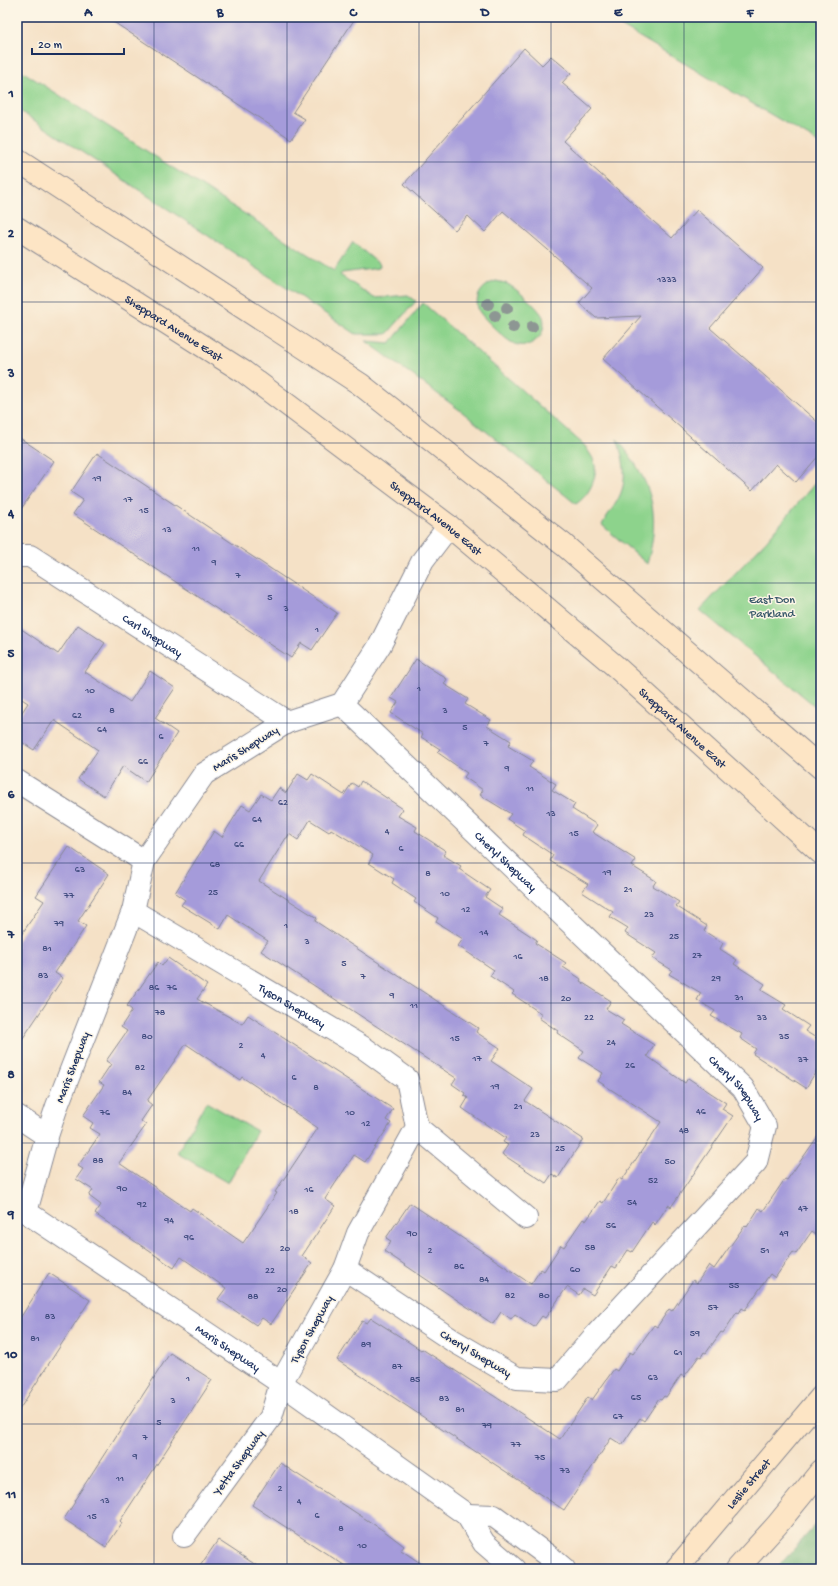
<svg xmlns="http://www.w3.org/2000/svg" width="838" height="1586" font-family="'Gochi Hand',sans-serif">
<rect width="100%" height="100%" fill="#fcf5e5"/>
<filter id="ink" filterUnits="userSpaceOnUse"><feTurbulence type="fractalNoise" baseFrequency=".025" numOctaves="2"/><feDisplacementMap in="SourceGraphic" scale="8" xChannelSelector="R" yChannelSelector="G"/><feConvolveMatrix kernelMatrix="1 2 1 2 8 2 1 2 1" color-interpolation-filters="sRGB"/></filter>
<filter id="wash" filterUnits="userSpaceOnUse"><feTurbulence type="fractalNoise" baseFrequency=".012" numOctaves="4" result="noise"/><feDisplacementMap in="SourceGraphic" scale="16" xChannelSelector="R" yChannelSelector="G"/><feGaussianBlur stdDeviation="0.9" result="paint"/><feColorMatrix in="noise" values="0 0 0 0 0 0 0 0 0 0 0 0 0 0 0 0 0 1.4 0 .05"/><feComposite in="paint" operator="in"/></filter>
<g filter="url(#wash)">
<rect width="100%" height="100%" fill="#f5e1c6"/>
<!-- green -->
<g fill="#8dd38c" stroke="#548175">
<polygon points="601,17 821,17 821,144 621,26"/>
<polygon points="17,68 334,271 353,242 380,265 379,268 342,273 340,275 374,298 408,295 416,301 387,334 356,334 17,109"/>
<path d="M496,281C499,282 502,282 505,283C514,286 540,309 543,317C545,323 543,330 541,335C537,340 532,344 526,345C522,346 515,345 511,342C505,339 481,316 479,311C473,296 483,285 496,281Z"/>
<path d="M423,303L585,446C587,450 590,453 592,457C601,473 590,495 576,504L461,411L366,341L390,343Z"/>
<path d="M617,439C651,480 662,512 647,564L602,525C606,516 613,509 617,501C629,481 624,460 617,439Z"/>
<polygon points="821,476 821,711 700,610 767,540"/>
<polygon points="206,1102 257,1131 228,1183 177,1153"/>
</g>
<!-- forest -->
<polygon fill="#72b578" stroke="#46726b" points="821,1519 821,1569 776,1569"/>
<g id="blocks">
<!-- building -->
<g fill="#a59bda" fill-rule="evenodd">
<polygon points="106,17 356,17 293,112 305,119 291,139"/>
<polygon points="524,48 542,65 551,56 571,73 562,83 592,109 563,141 672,238 697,210 763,268 710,328 821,425 821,453 796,482 776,464 752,491 603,359 641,316 596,318 579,303 592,288 503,211 485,232 468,216 455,230 404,184"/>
<polygon points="17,436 54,461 17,515"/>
<polygon points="97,453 337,613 312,650 301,643 291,658 73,514 83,500 71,492"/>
<polygon points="78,625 105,643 85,672 108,687 130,702 150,671 175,688 155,718 177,733 146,782 123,766 104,796 78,779 98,750 54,720 34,750 17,739 17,720 28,703 17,696 17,626 58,654"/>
<polygon points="416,659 447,679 444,684 468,699 465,704 491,720 487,726 511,741 508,746 533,761 529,767 556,784 552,790 575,804 572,809 597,825 592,832 636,860 632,866 656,881 653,886 679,902 676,906 707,926 704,931 723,943 720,949 737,960 734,964 765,984 761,990 786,1005 783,1009 809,1026 805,1031 821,1041 821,1063 806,1088 753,1054 756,1049 740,1038 742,1034 711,1016 715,1011 697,1000 701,993 669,974 672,970 652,958 656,953 625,933 628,928 610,917 613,912 582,892 588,884 550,861 553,855 523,835 525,831 507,819 511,814 480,795 483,790 464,777 467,773 437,752 440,749 421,737 423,734 391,713 398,702 391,698"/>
<polygon points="298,774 308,780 312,774 344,795 352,783 358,787 361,781 403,809 398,816 417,827 415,831 446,851 443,855 461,866 459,869 490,890 485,897 503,909 499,915 537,940 535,943 566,963 563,967 581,979 580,981 611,1001 606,1009 624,1020 621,1024 654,1045 647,1056 685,1083 688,1078 726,1103 722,1109 733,1116 671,1207 668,1205 655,1225 652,1222 632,1252 628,1250 616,1268 612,1266 593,1295 583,1289 579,1295 567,1287 545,1318 542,1316 534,1327 515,1314 511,1319 501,1312 493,1324 384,1251 391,1241 386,1238 410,1203 531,1284 541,1269 544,1271 561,1245 564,1247 583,1219 586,1221 600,1201 603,1203 619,1178 622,1180 661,1122 598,1081 603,1073 579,1058 584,1051 557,1033 558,1031 539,1018 542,1014 512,994 514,992 490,976 494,970 458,946 463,939 436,922 438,918 414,902 416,899 392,883 394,879 369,863 373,855 331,829 329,832 310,820 298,840 289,834 287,838 286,838 259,881 317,918 315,921 478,1028 476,1032 500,1048 491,1061 533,1089 525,1101 583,1139 558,1178 552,1174 546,1183 502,1154 508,1145 503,1142 506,1138 462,1108 468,1098 464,1095 465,1093 452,1084 456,1078 261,951 268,941 228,915 220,929 181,905 185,900 175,893 214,831 222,837 242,805 250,810 261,794 271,800 279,788 286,793"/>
<polygon points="69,847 109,874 78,921 86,926 55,973 63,978 17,1047 17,941 44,901 36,896"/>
<path d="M168,958L207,985L197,999L242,1024L248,1015L393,1109L386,1120L391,1123L365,1162L354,1155L325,1199L335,1206L302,1256L312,1263L271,1324L262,1318L256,1325L218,1299L226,1288L181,1257L174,1268L95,1214L101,1205L89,1196L93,1190L76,1179L83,1169L78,1166L100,1134L90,1128L93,1123L83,1116L104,1085L99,1082L111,1064L106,1061L127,1031L121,1027L132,1010L127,1006L158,962L162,966ZM186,1044L240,1080L242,1077L318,1128L275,1192L277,1193L243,1243L192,1208L190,1211L119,1163L146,1125L141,1121L152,1105L147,1101Z"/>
<polygon points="821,1132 821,1238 812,1231 796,1254 793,1252 775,1278 770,1274 745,1310 742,1308 739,1313 737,1312 723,1333 721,1332 706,1353 704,1352 701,1357 699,1356 684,1377 681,1375 666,1397 664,1396 661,1400 659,1399 644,1421 640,1418 622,1445 611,1438 564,1510 337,1360 362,1321 367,1323 371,1318 421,1350 422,1349 560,1439 588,1397 592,1400 614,1369 617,1371 630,1352 633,1354 654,1325 657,1327 669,1309 672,1311 693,1280 697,1283 709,1265 714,1269 745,1225 747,1227 759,1208 763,1211 785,1179 787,1180"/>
<polygon points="49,1273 90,1300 17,1413 17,1323"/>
<polygon points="170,1353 212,1380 120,1521 122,1523 106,1547 64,1519 75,1502 74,1501"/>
<polygon points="280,1463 387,1533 404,1546 401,1550 429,1569 350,1569 252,1505"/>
<polygon points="218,1540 262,1569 198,1569"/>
</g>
</g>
</g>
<g filter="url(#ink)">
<use href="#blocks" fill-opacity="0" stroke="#888892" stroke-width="1"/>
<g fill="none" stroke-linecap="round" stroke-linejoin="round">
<!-- minor casing -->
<g stroke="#888892" stroke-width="24">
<g id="minor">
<path id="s1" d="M449,526L423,560L380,645L342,704L287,722L204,774L144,861L133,911L57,1106L47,1136L26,1212L281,1383L467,1515L484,1543L514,1569"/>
<path id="s2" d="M17,556H30L287,722"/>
<path id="s3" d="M342,704L743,1088L765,1126L756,1162L593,1338L557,1380L517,1378L452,1340L345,1269"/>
<polyline points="17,781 144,861"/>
<path id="s4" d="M133,911L364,1048L407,1079L417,1127L358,1233L345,1269L281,1383L271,1417L184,1536"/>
<polyline points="17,1116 47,1136"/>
<polyline points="417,1127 526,1218"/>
<polyline points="467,1515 494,1516 551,1558 564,1569"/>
</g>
</g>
<!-- secondary casing -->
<g stroke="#888892" stroke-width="24">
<g id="secondary">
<polyline points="17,160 360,384 564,545 821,768"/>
<path id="s5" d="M17,228L244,372L449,526L614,665L821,853"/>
<path id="s6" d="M676,1569L821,1397"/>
<polyline points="737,1569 777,1525 821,1471"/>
</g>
</g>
<!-- minor -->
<use href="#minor" stroke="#fff" stroke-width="22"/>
<!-- secondary -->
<use href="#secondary" stroke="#fde5c5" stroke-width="22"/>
</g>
<!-- trees -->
<g fill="#8d9693">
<circle cx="488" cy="304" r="6"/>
<circle cx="507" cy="308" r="6"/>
<circle cx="495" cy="316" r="6"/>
<circle cx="513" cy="327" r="6"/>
<circle cx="532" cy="327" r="6"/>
</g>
</g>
<!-- grid -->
<path fill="none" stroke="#1b2f5e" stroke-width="1" stroke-opacity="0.55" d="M154,17V1569M287,17V1569M419,17V1569M551,17V1569M684,17V1569M17,162H821M17,302H821M17,443H821M17,583H821M17,723H821M17,863H821M17,1003H821M17,1143H821M17,1284H821M17,1424H821"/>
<g text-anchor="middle" stroke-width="3" stroke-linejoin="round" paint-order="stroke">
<!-- number labels -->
<g font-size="10" fill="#3e4a7d">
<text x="667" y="282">1333</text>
<text x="97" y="481">19</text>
<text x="128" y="502">17</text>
<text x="144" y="513">15</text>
<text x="167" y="532">13</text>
<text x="196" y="551">11</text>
<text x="214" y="565">9</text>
<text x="238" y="578">7</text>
<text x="270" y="600">5</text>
<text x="286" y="611">3</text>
<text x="317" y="632">1</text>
<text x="419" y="691">1</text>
<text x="90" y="693">10</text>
<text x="112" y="713">8</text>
<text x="445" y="713">3</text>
<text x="77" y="718">62</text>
<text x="465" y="730">5</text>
<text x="102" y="732">64</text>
<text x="161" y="739">6</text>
<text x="486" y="746">7</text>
<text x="143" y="764">66</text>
<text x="507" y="771">9</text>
<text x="530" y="791">11</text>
<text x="283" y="805">62</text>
<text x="551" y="816">13</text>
<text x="257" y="822">64</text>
<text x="387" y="834">4</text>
<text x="574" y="836">15</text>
<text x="239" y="847">66</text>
<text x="401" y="851">6</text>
<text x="215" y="867">68</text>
<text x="80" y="872">63</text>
<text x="607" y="875">19</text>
<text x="428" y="876">8</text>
<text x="628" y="892">21</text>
<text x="213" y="895">25</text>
<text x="445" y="896">10</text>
<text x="69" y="898">77</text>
<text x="466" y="912">12</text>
<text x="649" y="917">23</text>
<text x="59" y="926">79</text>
<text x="286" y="928">1</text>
<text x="484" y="935">14</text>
<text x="674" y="939">25</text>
<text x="307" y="944">3</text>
<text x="47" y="951">81</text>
<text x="697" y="958">27</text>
<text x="518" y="959">16</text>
<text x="344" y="966">5</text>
<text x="43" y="978">83</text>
<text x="363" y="979">7</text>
<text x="544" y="981">18</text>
<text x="716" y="981">29</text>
<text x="154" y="990">86</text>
<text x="172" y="990">76</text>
<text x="392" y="998">9</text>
<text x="739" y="1000">31</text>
<text x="566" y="1001">20</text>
<text x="414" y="1008">11</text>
<text x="160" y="1015">78</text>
<text x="589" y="1020">22</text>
<text x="762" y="1020">33</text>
<text x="147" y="1039">80</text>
<text x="784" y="1039">35</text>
<text x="455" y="1041">15</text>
<text x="611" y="1045">24</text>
<text x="241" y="1048">2</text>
<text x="263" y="1058">4</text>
<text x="477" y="1061">17</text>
<text x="803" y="1062">37</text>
<text x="630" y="1068">26</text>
<text x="140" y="1070">82</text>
<text x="294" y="1080">6</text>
<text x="495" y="1089">19</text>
<text x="316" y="1090">8</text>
<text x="127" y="1095">84</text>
<text x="518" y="1109">21</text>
<text x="701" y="1114">46</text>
<text x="105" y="1115">76</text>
<text x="350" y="1115">10</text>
<text x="366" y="1126">12</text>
<text x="684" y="1133">48</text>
<text x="535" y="1137">23</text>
<text x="560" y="1151">25</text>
<text x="98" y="1163">88</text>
<text x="670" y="1164">50</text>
<text x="653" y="1183">52</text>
<text x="122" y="1191">90</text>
<text x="309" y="1192">16</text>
<text x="632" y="1205">54</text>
<text x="142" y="1207">92</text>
<text x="803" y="1211">47</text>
<text x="294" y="1214">18</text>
<text x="169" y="1223">94</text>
<text x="611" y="1228">56</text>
<text x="412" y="1236">90</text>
<text x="784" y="1236">49</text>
<text x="189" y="1240">96</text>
<text x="590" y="1250">58</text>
<text x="285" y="1251">20</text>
<text x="430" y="1253">2</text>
<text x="765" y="1253">51</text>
<text x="459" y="1269">86</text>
<text x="575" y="1272">60</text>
<text x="270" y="1273">22</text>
<text x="484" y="1282">84</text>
<text x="734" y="1288">55</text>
<text x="282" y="1292">20</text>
<text x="510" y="1298">82</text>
<text x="544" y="1298">80</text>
<text x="253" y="1299">88</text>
<text x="713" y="1310">57</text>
<text x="50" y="1319">83</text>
<text x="695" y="1336">59</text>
<text x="35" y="1341">81</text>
<text x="366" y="1347">89</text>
<text x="678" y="1355">61</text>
<text x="397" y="1369">87</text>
<text x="653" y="1380">63</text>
<text x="188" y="1381">1</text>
<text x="415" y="1382">85</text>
<text x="636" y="1400">65</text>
<text x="444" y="1401">83</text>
<text x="173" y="1403">3</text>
<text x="460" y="1412">81</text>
<text x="618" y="1419">67</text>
<text x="159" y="1425">5</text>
<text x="487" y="1428">79</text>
<text x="145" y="1440">7</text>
<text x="516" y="1447">77</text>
<text x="135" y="1459">9</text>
<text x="540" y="1460">75</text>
<text x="565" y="1473">73</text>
<text x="120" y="1481">11</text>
<text x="280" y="1491">2</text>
<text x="105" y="1503">13</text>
<text x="299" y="1504">4</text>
<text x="317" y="1518">6</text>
<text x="92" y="1519">15</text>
<text x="341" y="1531">8</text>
<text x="362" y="1548">10</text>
</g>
<!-- street labels -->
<g font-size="12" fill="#1b2f5e" stroke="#fcf5e5">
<text dy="4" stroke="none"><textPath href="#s5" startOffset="186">Sheppard Avenue East</textPath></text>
<text dy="4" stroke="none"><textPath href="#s5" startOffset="510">Sheppard Avenue East</textPath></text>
<text dy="4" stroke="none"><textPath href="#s2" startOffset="159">Carl Shepway</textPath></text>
<text dy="4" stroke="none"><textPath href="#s5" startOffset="834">Sheppard Avenue East</textPath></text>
<text transform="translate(245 748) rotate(-32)" y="4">Maris Shepway</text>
<text dy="4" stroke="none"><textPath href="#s3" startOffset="227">Cheryl Shepway</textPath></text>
<text dy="4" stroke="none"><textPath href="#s4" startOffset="185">Tyson Shepway</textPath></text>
<text transform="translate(72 1067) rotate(-69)" y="4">Maris Shepway</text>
<text dy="4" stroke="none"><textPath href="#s3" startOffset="551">Cheryl Shepway</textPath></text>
<text transform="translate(311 1329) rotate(-61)" y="4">Tyson Shepway</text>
<text dy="4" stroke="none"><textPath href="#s1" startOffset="1084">Maris Shepway</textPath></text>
<text transform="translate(476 1353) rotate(31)" y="4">Cheryl Shepway</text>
<text transform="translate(238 1462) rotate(-54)" y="4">Yetta Shepway</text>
<text dy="4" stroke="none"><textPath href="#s6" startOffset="112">Leslie Street</textPath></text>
</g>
<!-- park labels -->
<g font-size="12" fill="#38586a" stroke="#fcf5e5">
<text x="772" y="603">East Don<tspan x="772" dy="14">Parkland</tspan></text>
</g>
</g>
<!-- margin -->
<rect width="838" height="1586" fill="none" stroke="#fcf5e5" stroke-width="44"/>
<!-- scale -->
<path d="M32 48v6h92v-6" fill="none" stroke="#1b2f5e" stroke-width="2"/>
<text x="38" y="48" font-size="12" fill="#1b2f5e" stroke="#fcf5e5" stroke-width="3" paint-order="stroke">20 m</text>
<rect x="22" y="22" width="794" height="1542" fill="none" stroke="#1b2f5e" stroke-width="1.5"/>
<g font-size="13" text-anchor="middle" font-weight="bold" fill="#1b2f5e">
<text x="88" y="16">A</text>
<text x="220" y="16">B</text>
<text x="353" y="16">C</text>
<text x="485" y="16">D</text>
<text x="618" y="16">E</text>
<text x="750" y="16">F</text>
<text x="11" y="97">1</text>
<text x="11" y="237">2</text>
<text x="11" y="377">3</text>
<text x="11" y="517">4</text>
<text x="11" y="657">5</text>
<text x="11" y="798">6</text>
<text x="11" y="938">7</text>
<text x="11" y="1078">8</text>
<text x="11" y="1218">9</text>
<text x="11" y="1358">10</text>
<text x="11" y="1498">11</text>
</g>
</svg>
